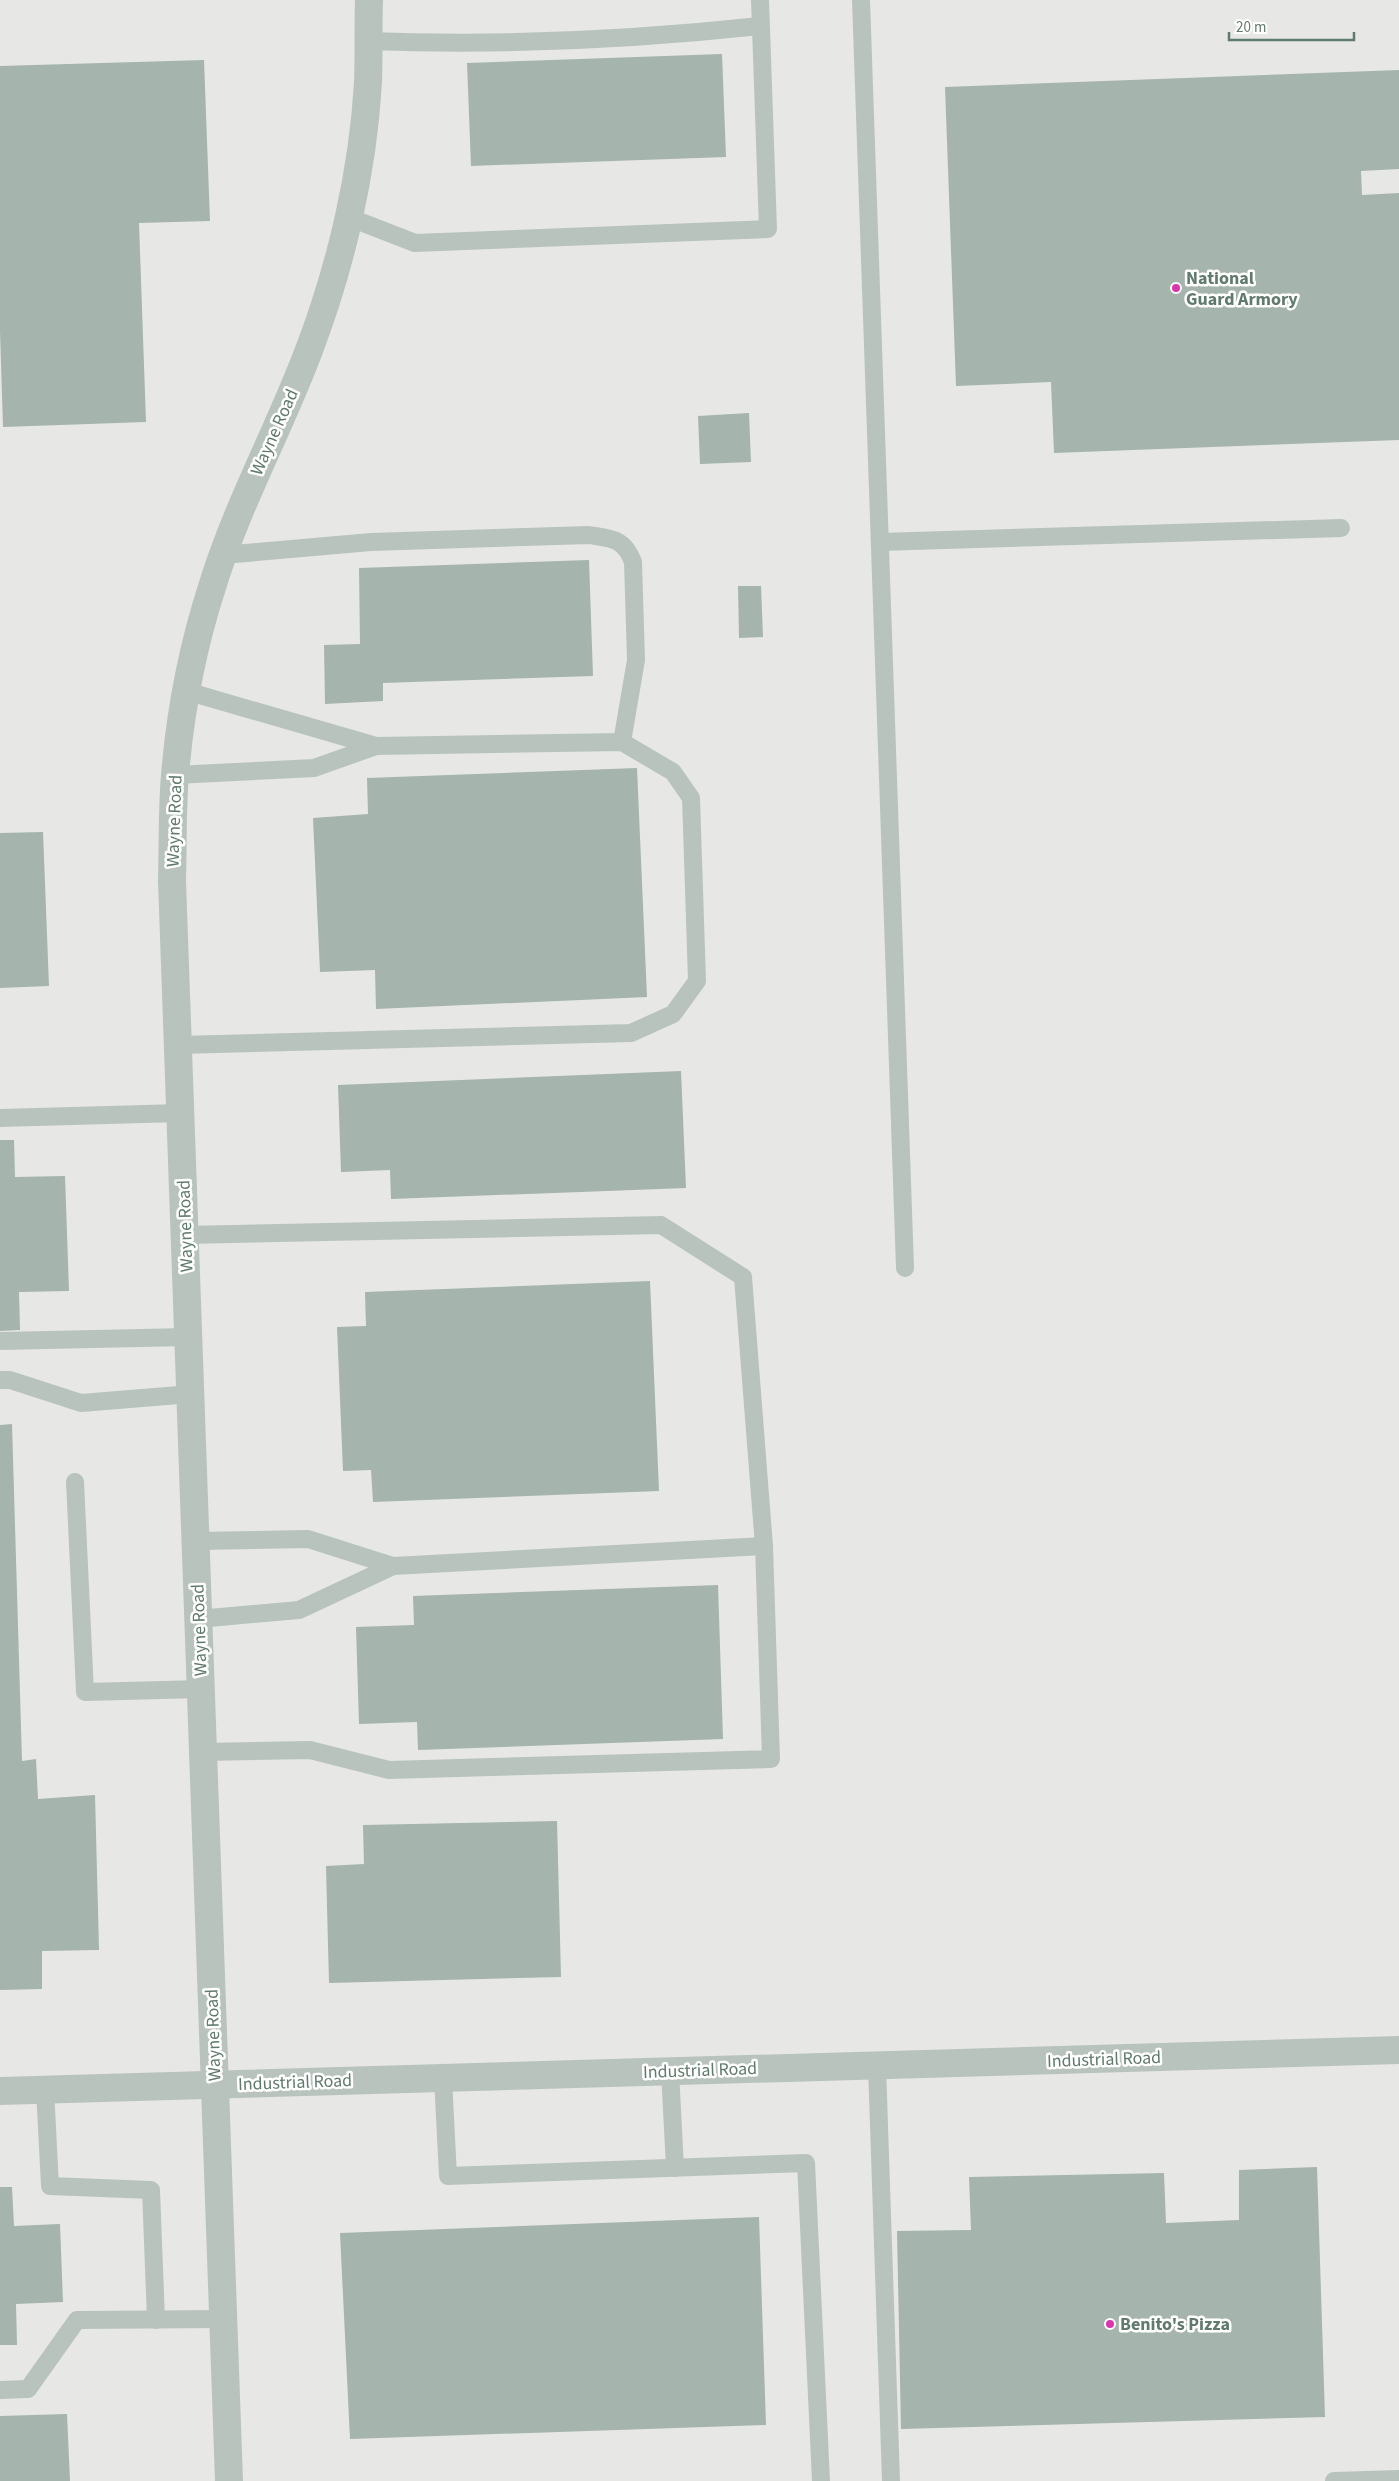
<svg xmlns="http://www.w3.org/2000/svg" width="1399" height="2481" font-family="'Source Sans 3',sans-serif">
<rect width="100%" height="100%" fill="#f9f6f6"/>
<!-- built -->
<rect fill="#e7e8e6" x="0" y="0" width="1399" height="2481"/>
<!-- building -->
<g fill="#a5b4ac">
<polygon points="722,54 726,157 471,166 467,63"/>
<polygon points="204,60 210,221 139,223 146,422 3,427 0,331 0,66"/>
<polygon points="1399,70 1399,169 1361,171 1362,195 1399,193 1399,440 1054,453 1051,382 956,386 945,87"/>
<polygon points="749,413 751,462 700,464 698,416"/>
<polygon points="589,560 593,676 383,683 383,701 325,704 324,645 360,644 359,568"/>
<polygon points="738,586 761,586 763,637 739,638"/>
<polygon points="637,768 647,997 376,1009 375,970 320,972 313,818 368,814 367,778"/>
<polygon points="43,832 49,986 0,988 0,833"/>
<polygon points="681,1071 686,1188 391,1199 390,1170 341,1172 338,1085"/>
<polygon points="0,1140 14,1140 15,1177 65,1176 69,1291 19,1292 20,1330 0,1331"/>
<polygon points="650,1281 659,1491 373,1502 371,1470 343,1471 337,1327 366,1326 365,1292"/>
<polygon points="12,1424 22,1761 36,1759 38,1799 95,1795 99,1950 42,1951 42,1989 0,1990 0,1425"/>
<polygon points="718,1585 723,1739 418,1750 417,1722 359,1724 356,1627 414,1625 413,1596"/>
<polygon points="557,1821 561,1977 329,1983 326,1866 364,1864 363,1825"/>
<polygon points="1317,2167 1325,2417 901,2429 897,2231 971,2230 969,2177 1164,2173 1166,2223 1239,2220 1239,2170"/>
<polygon points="0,2187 12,2187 14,2226 60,2224 63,2302 16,2304 17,2345 0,2345"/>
<polygon points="759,2217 766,2425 350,2439 340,2233"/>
<polygon points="67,2414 70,2481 0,2481 0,2416"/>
</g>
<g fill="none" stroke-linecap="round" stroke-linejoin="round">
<!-- service -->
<g stroke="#b9c3be" stroke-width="18">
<polyline points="861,0 905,1268"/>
<path d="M368,41C499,46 630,40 760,26"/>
<polyline points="348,217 415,243 768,229 760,0"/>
<polyline points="880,542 1341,528"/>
<path d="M223,555L371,542L589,535C612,539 624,538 633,562L636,660L622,742"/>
<polyline points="186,691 376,746"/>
<polyline points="175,775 314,768 376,746 622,742 673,772 691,798 697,981 673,1014 631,1033 178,1045"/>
<polyline points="0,1118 181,1113"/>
<polyline points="185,1235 661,1225 743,1277 764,1546"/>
<polyline points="0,1341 188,1337"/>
<polyline points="0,1380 10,1380 81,1403 191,1394"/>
<polyline points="75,1482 85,1692 201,1689"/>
<polyline points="196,1541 308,1539 393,1566"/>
<polyline points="198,1619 299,1610 393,1566 764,1546 771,1759 389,1770 310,1750 203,1752"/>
<polyline points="877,2066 891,2481"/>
<polyline points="670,2071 675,2168"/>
<polyline points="443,2078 448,2176 806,2163 821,2481"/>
<polyline points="45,2089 50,2186 151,2190 156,2320"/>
<polyline points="0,2390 28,2389 77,2320 223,2319"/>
<polyline points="1334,2481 1399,2479"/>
</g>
<!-- minor -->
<g stroke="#b9c3be" stroke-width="28">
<polyline points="0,2091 1399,2050"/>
<path d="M229,2481L172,881C173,846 172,810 175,775C180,714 193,646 212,587C237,505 279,430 309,350C341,266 363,172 368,82C369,55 368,27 369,0"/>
</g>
</g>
<!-- markers -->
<g fill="#dc33af" stroke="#fff" stroke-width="2">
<circle cx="1176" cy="288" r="5"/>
<circle cx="1110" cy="2324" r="5"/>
</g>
<g text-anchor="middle" stroke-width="5" stroke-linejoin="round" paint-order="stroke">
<!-- poi labels -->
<g font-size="18" font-weight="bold" fill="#607a6d" stroke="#fff" text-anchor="start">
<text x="1186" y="284">National<tspan x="1186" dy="21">Guard Armory</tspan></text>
<text x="1120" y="2330">Benito's Pizza</text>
</g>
<!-- street labels -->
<g font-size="18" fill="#607a6d" stroke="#fff">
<text transform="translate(274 432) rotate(-66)" y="6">Wayne Road</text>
<text transform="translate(174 821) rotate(-88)" y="6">Wayne Road</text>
<text transform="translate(185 1226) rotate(-92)" y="6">Wayne Road</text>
<text transform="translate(199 1630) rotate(-92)" y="6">Wayne Road</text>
<text transform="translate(213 2035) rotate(-92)" y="6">Wayne Road</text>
<text transform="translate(1104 2059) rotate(-2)" y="6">Industrial Road</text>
<text transform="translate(700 2070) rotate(-2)" y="6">Industrial Road</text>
<text transform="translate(295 2082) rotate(-2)" y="6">Industrial Road</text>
</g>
</g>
<!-- scale -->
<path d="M1229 32v8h125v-8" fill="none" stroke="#607a6d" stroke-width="2.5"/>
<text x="1236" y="32" font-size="15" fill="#607a6d" stroke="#ffffff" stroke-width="4" paint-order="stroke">20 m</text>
</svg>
